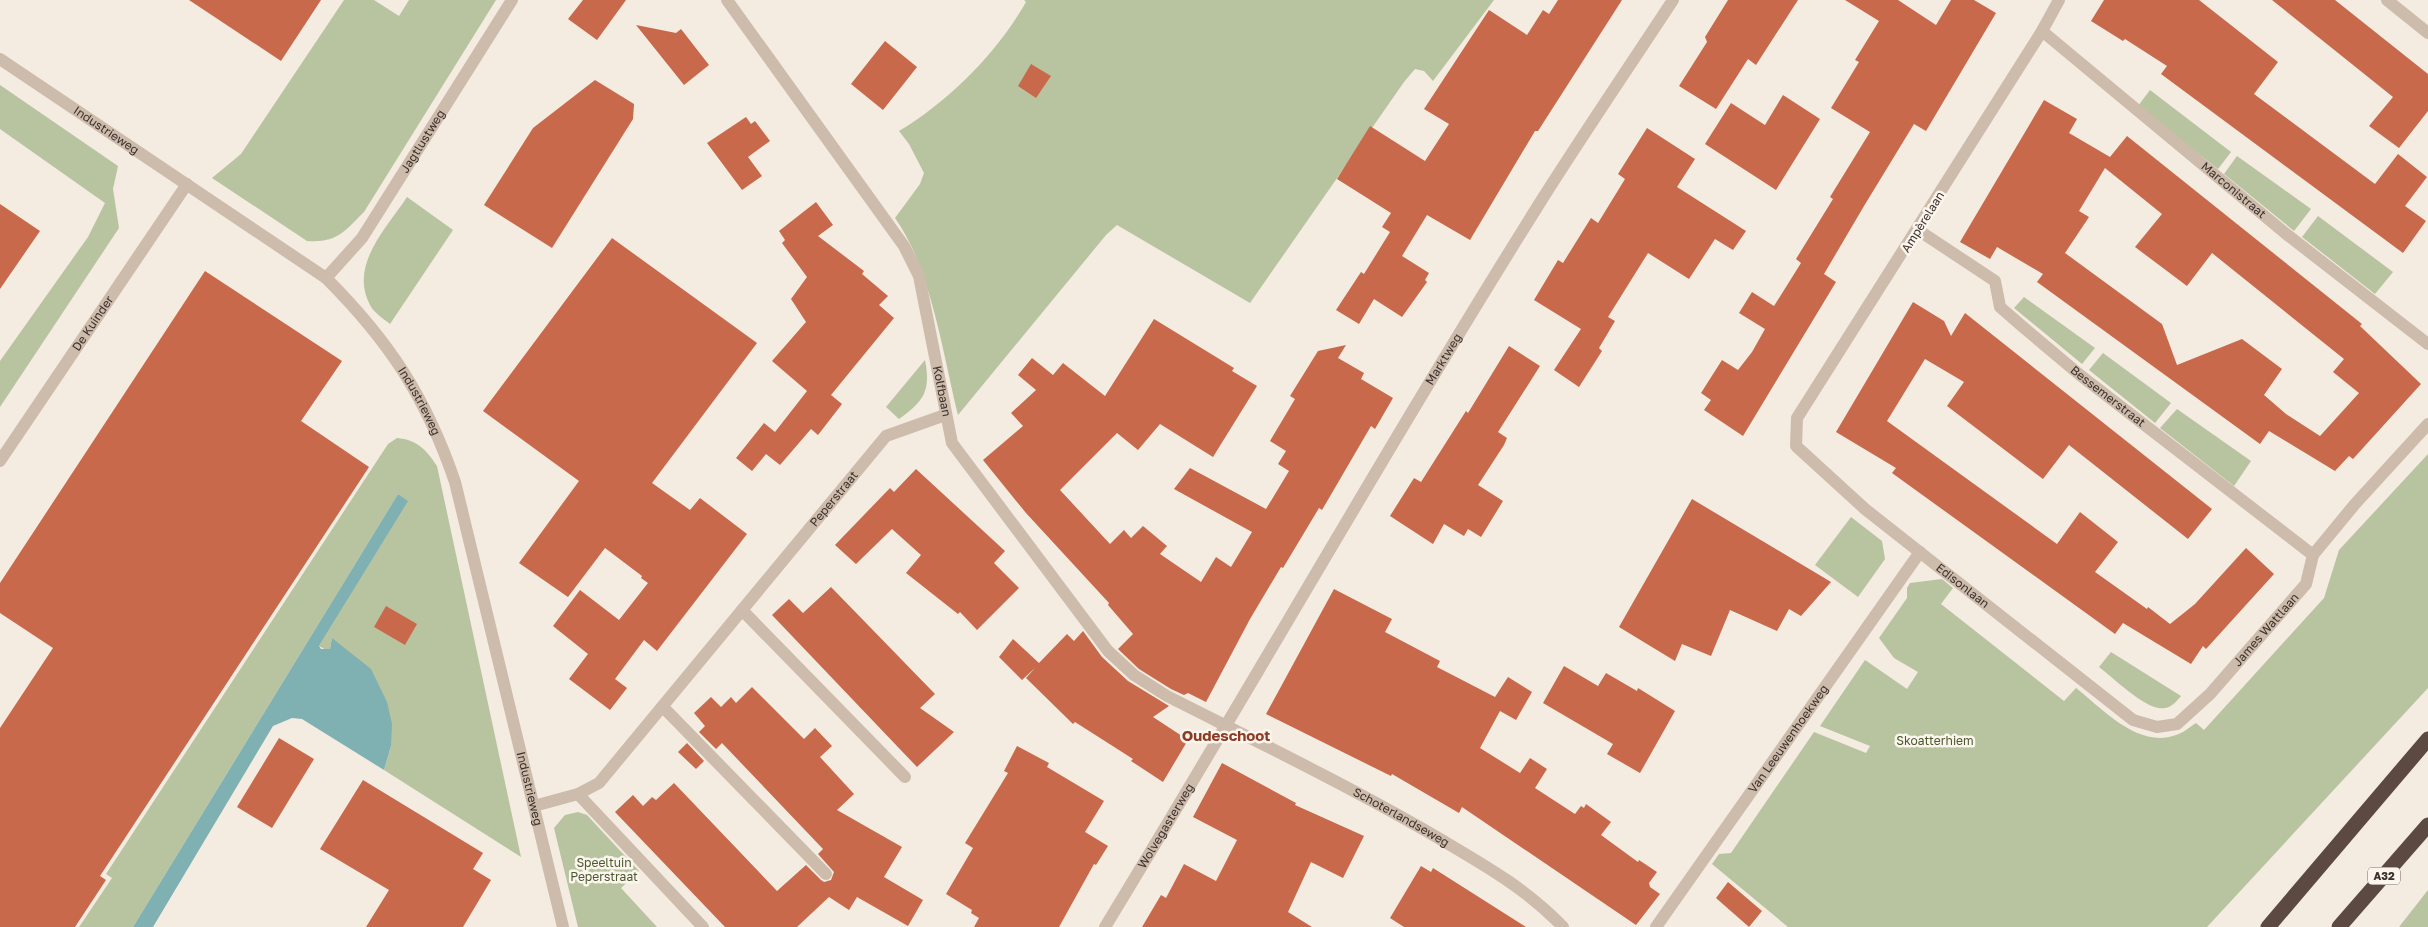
<svg xmlns="http://www.w3.org/2000/svg" width="2428" height="927" font-family="'Golos Text',sans-serif">
<rect width="100%" height="100%" fill="#f4ebe1"/>
<!-- green -->
<g fill="#b8c4a0">
<path d="M344,0H374L399,16L409,0H496L364,212C344,232 337,243 307,241L212,178L241,154Z"/>
<path d="M1024,0H1494L1433,81L1424,71L1415,69L1404,82L1250,303L1117,225L1106,235L958,415C943,355 931,268 895,218L920,184L924,173L909,144L899,131C950,100 996,54 1026,2Z"/>
<polygon points="0,85 118,166 113,189 119,228 0,407 0,361 88,237 105,203 0,129"/>
<polygon points="2150,90 2231,152 2218,169 2138,106"/>
<polygon points="2237,156 2311,209 2294,231 2224,174"/>
<path d="M407,197L453,230L390,324C384,319 373,312 370,305C349,265 386,229 407,197Z"/>
<polygon points="2318,216 2393,272 2375,294 2302,237"/>
<polygon points="2024,297 2095,348 2082,364 2014,308"/>
<polygon points="2103,353 2171,403 2155,423 2089,370"/>
<path d="M925,360C931,391 924,401 899,419L886,407Z"/>
<polygon points="2177,409 2251,461 2234,486 2160,428"/>
<path d="M397,438C417,440 426,449 437,466L521,857L384,770L391,746L332,638L330,649L326,650L319,646L407,501L398,494L133,927H79L112,878L106,874L388,444Z"/>
<path d="M2428,454V688L2207,927H1788L1712,864L1719,854L1731,853L1814,732L1866,753L1870,746L1820,726L1865,660L1907,689L1918,672L1894,658L1879,638L1907,598V588L1910,583L1942,579L1953,588L1941,604L2064,701L2076,688C2103,709 2138,749 2176,735C2183,733 2190,727 2196,723L2204,730L2324,598L2339,550Z"/>
<polygon points="1851,517 1882,541 1885,559 1858,597 1815,565"/>
<path d="M2111,652L2181,696C2177,701 2172,707 2165,708C2147,712 2114,678 2099,667Z"/>
<polygon points="578,812 587,815 639,871 621,888 657,927 578,927 554,828 565,815"/>
<polygon points="2428,890 2428,927 2399,927"/>
</g>
<!-- water -->
<polygon fill="#7fb0b2" points="398,494 408,501 319,646 321,649 330,649 332,638 371,669 387,702 392,724 391,746 384,770 302,719 292,718 273,726 153,927 133,927"/>
<!-- building -->
<g fill="#c8694b" fill-rule="evenodd">
<polygon points="189,0 321,0 281,61"/>
<polygon points="583,0 626,0 597,40 568,19"/>
<polygon points="1558,0 1622,0 1538,131 1535,131 1470,240 1427,215 1402,256 1429,273 1425,280 1427,282 1402,317 1374,299 1359,324 1336,310 1361,272 1364,274 1390,232 1382,227 1391,213 1337,179 1370,126 1425,161 1449,124 1424,109 1489,10 1527,35 1543,10 1549,14"/>
<polygon points="1728,0 1798,0 1756,65 1748,59 1716,109 1679,86 1707,42 1705,37"/>
<polygon points="1845,0 1898,0 1936,25 1951,0 1974,0 1996,13 1926,131 1914,124 1864,206 1824,274 1836,282 1743,436 1704,410 1711,400 1701,393 1722,360 1738,370 1752,352 1765,329 1739,313 1752,292 1774,306 1801,263 1796,259 1833,199 1830,197 1870,132 1831,108 1859,62 1855,60 1879,21"/>
<polygon points="2104,0 2199,0 2278,62 2254,94 2375,184 2398,154 2427,177 2405,206 2426,221 2403,253 2161,74 2167,66 2125,39 2123,41 2091,21"/>
<polygon points="2272,0 2335,0 2428,74 2428,111 2399,148 2369,126 2393,97"/>
<polygon points="636,25 676,33 681,29 709,65 684,85"/>
<polygon points="885,41 917,67 883,110 851,84"/>
<polygon points="1031,64 1051,76 1036,98 1018,86"/>
<polygon points="595,80 634,104 633,119 552,248 484,205 533,128"/>
<polygon points="1783,95 1820,119 1776,190 1705,144 1731,103 1765,125"/>
<path d="M2044,100L2077,119L2069,133L2110,157L2127,136L2362,324L2360,326L2421,384L2353,459L2349,456L2335,471L2269,431L2260,444L2037,282L2043,274L1997,247L1990,259L1960,242ZM2105,168L2162,214L2135,247L2187,286L2212,253L2344,359L2333,372L2359,393L2320,436L2286,414L2264,395L2282,369L2242,339L2177,365L2162,324L2065,253L2089,217L2079,211Z"/>
<polygon points="746,117 751,124 755,121 770,141 748,157 762,176 742,190 707,143"/>
<polygon points="1647,128 1695,159 1677,187 1746,231 1733,250 1715,239 1689,279 1648,253 1608,317 1615,321 1599,348 1602,351 1579,387 1554,370 1581,329 1534,300 1558,260 1563,263 1591,218 1598,223 1625,179 1618,174"/>
<polygon points="816,202 833,225 818,236 864,271 862,274 888,296 879,305 894,318 831,395 842,404 818,435 811,429 780,465 766,454 752,471 736,458 764,423 775,432 807,391 772,361 806,322 791,299 807,277 782,243 785,240 779,231"/>
<polygon points="0,204 40,231 0,289"/>
<polygon points="612,238 757,343 652,483 690,510 700,498 747,534 657,651 644,640 615,679 627,688 610,710 569,679 588,654 553,626 580,590 619,620 648,583 641,578 642,576 605,548 568,597 519,563 579,481 483,411"/>
<polygon points="205,271 342,361 301,421 369,467 100,876 106,880 75,927 0,927 0,728 53,648 0,613 0,583"/>
<polygon points="1913,302 1944,321 1951,336 1965,313 2212,509 2188,539 2069,445 2043,479 1947,406 1964,382 1925,359 1887,421 2057,544 2080,512 2118,542 2095,572 2147,609 2148,607 2170,624 2195,604 2246,548 2274,574 2206,649 2203,646 2191,664 2123,623 2115,634 1892,473 1896,468 1836,432"/>
<polygon points="1154,319 1234,368 1232,371 1257,386 1213,457 1160,424 1138,450 1117,433 1060,490 1110,544 1124,530 1131,538 1143,526 1167,546 1160,554 1201,582 1216,557 1231,567 1252,532 1174,489 1190,468 1266,509 1289,471 1278,464 1286,451 1270,441 1295,399 1290,396 1318,351 1346,345 1338,358 1364,373 1361,379 1393,398 1375,429 1371,426 1322,510 1319,508 1283,568 1281,567 1250,619 1206,702 1188,693 1184,695 1171,689 1139,669 1118,649 1133,634 1108,605 1109,603 1026,513 983,460 1023,426 1011,413 1036,390 1018,375 1032,358 1053,375 1063,363 1105,396"/>
<polygon points="1509,346 1540,366 1498,432 1507,438 1504,445 1478,485 1503,501 1481,537 1468,529 1464,536 1444,524 1433,544 1390,516 1414,478 1421,482 1466,411 1468,413"/>
<polygon points="916,469 1005,551 994,563 1019,588 977,630 960,612 958,614 906,573 921,555 892,529 856,564 835,545 890,488 894,492"/>
<polygon points="1692,499 1831,582 1801,616 1789,609 1777,631 1730,610 1711,656 1682,644 1675,661 1619,627"/>
<polygon points="831,587 935,694 920,708 954,732 917,767 772,615 789,599 803,613"/>
<polygon points="1334,589 1392,619 1385,632 1440,661 1437,667 1495,697 1508,677 1532,692 1516,720 1500,711 1480,748 1520,773 1530,758 1547,769 1535,788 1575,814 1581,806 1584,808 1586,804 1611,822 1601,835 1638,862 1639,860 1657,872 1649,883 1650,887 1660,894 1636,925 1462,807 1459,813 1392,774 1391,776 1266,714"/>
<polygon points="386,606 417,624 405,645 374,627"/>
<polygon points="1083,631 1102,657 1128,681 1169,706 1153,717 1188,740 1163,782 1131,761 1133,759 1075,722 1073,724 1026,678 1035,668 1022,680 999,657 1013,639 1039,663 1067,634 1074,641"/>
<polygon points="1564,666 1598,686 1606,673 1637,691 1638,688 1675,711 1640,773 1607,754 1613,744 1543,703"/>
<polygon points="752,687 804,739 815,728 832,746 820,757 854,794 837,810 902,847 884,877 923,900 908,926 857,897 849,910 829,897 797,927 725,927 615,812 633,795 643,806 652,797 656,800 674,783 777,891 806,865 821,880 824,882 831,880 834,872 818,854 823,849 722,743 716,749 699,732 705,726 694,713 711,697 721,707 731,697 736,703"/>
<polygon points="279,738 314,759 272,828 237,807"/>
<polygon points="687,743 704,761 696,769 678,752"/>
<polygon points="1017,746 1049,763 1047,767 1104,801 1085,832 1108,846 1096,865 1094,864 1059,927 974,927 979,918 971,913 972,910 946,894 973,848 965,843 1008,773 1004,771"/>
<polygon points="1222,763 1296,803 1295,805 1364,836 1343,878 1311,862 1288,912 1312,927 1142,927 1161,895 1166,898 1184,864 1216,881 1237,840 1193,817"/>
<polygon points="363,780 483,853 473,869 491,880 463,927 366,927 389,890 320,849"/>
<polygon points="1421,866 1431,872 1433,868 1526,927 1404,927 1390,918"/>
<polygon points="1728,882 1762,911 1749,927 1716,898"/>
</g>
<g fill="none" stroke-linecap="round" stroke-linejoin="round">
<!-- minor -->
<g stroke="#cdbbac" stroke-width="12">
<path id="s1" d="M727,0L904,246L919,276L952,443L1108,651L1134,675L1167,696C1258,742 1351,787 1440,839C1484,865 1527,889 1563,927"/>
<path id="s2" d="M2059,0L2042,31L1797,418L1796,446L1865,509L2133,720L2157,727L2177,724L2210,694L2306,584L2313,555L2355,504L2428,424"/>
<polyline points="2387,0 2428,33"/>
<path id="s3" d="M2042,31L2285,233L2428,344"/>
<path id="s4" d="M0,59L326,278C389,341 426,397 455,482L563,927"/>
<path id="s5" d="M1918,230L1995,281L2000,307L2023,327L2080,375L2313,555"/>
<path id="s6" d="M326,278L362,238L512,0"/>
<path id="s7" d="M0,461L187,184"/>
<polyline points="742,610 905,777"/>
<polyline points="663,707 826,874"/>
<polyline points="578,794 703,927"/>
<path id="s8" d="M534,806L578,794L599,783L886,436L945,415"/>
<path id="s9" d="M1656,927L1920,552"/>
</g>
<!-- tertiary -->
<path stroke="#cdbbac" stroke-width="12" id="s10" d="M1105,927C1252,686 1391,440 1541,201C1584,133 1629,67 1673,0"/>
<!-- motorway -->
<g stroke="#5c4a42" stroke-width="15">
<polyline points="2268,927 2428,739"/>
<polyline points="2339,927 2428,825"/>
</g>
</g>
<g text-anchor="middle" stroke-width="5" stroke-linejoin="round" paint-order="stroke">
<!-- shield labels -->
<rect fill="#fbf5ee" stroke="#756b66" stroke-width="1" x="2368" y="867.5" width="32" height="17" rx="4"/>
<g font-size="11" font-weight="bold" fill="#3b302b">
<text x="2384" y="880">A32</text>
</g>
<!-- street labels -->
<g font-size="12" fill="#3b302b" stroke="#fbf5ee">
<text dy="4" stroke="none"><textPath href="#s4" startOffset="128">Industrieweg</textPath></text>
<text dy="4" stroke="none"><textPath href="#s6" startOffset="168">Jagtlustweg</textPath></text>
<text dy="4" stroke="none"><textPath href="#s3" startOffset="249">Marconistraat</textPath></text>
<text transform="translate(1923 222) rotate(-58)" y="4">Ampèrelaan</text>
<text dy="4" stroke="none"><textPath href="#s7" startOffset="166">De Kuinder</textPath></text>
<text dy="4" stroke="none"><textPath href="#s10" startOffset="661">Marktweg</textPath></text>
<text dy="4" stroke="none"><textPath href="#s1" startOffset="454">Kolfbaan</textPath></text>
<text dy="4" stroke="none"><textPath href="#s5" startOffset="259">Bessemerstraat</textPath></text>
<text dy="4" stroke="none"><textPath href="#s4" startOffset="548">Industrieweg</textPath></text>
<text dy="4" stroke="none"><textPath href="#s8" startOffset="438">Peperstraat</textPath></text>
<text dy="4" stroke="none"><textPath href="#s2" startOffset="739">Edisonlaan</textPath></text>
<text dy="4" stroke="none"><textPath href="#s2" startOffset="1131">James Wattlaan</textPath></text>
<text dy="4" stroke="none"><textPath href="#s9" startOffset="230">Van Leeuwenhoekweg</textPath></text>
<text dy="4" stroke="none"><textPath href="#s4" startOffset="952">Industrieweg</textPath></text>
<text dy="4" stroke="none"><textPath href="#s1" startOffset="1105">Schoterlandseweg</textPath></text>
<text dy="4" stroke="none"><textPath href="#s10" startOffset="118">Wolvegasterweg</textPath></text>
</g>
<!-- park labels -->
<g font-size="12" fill="#4a5a2e" stroke="#fbf5ee">
<text x="1935" y="745">Skoatterhiem</text>
<text x="604" y="867">Speeltuin<tspan x="604" dy="14">Peperstraat</tspan></text>
</g>
<!-- quarter labels -->
<g font-size="15" font-weight="bold" fill="#8c3b22" stroke="#fbf5ee">
<text x="1226" y="741">Oudeschoot</text>
</g>
</g>
</svg>
